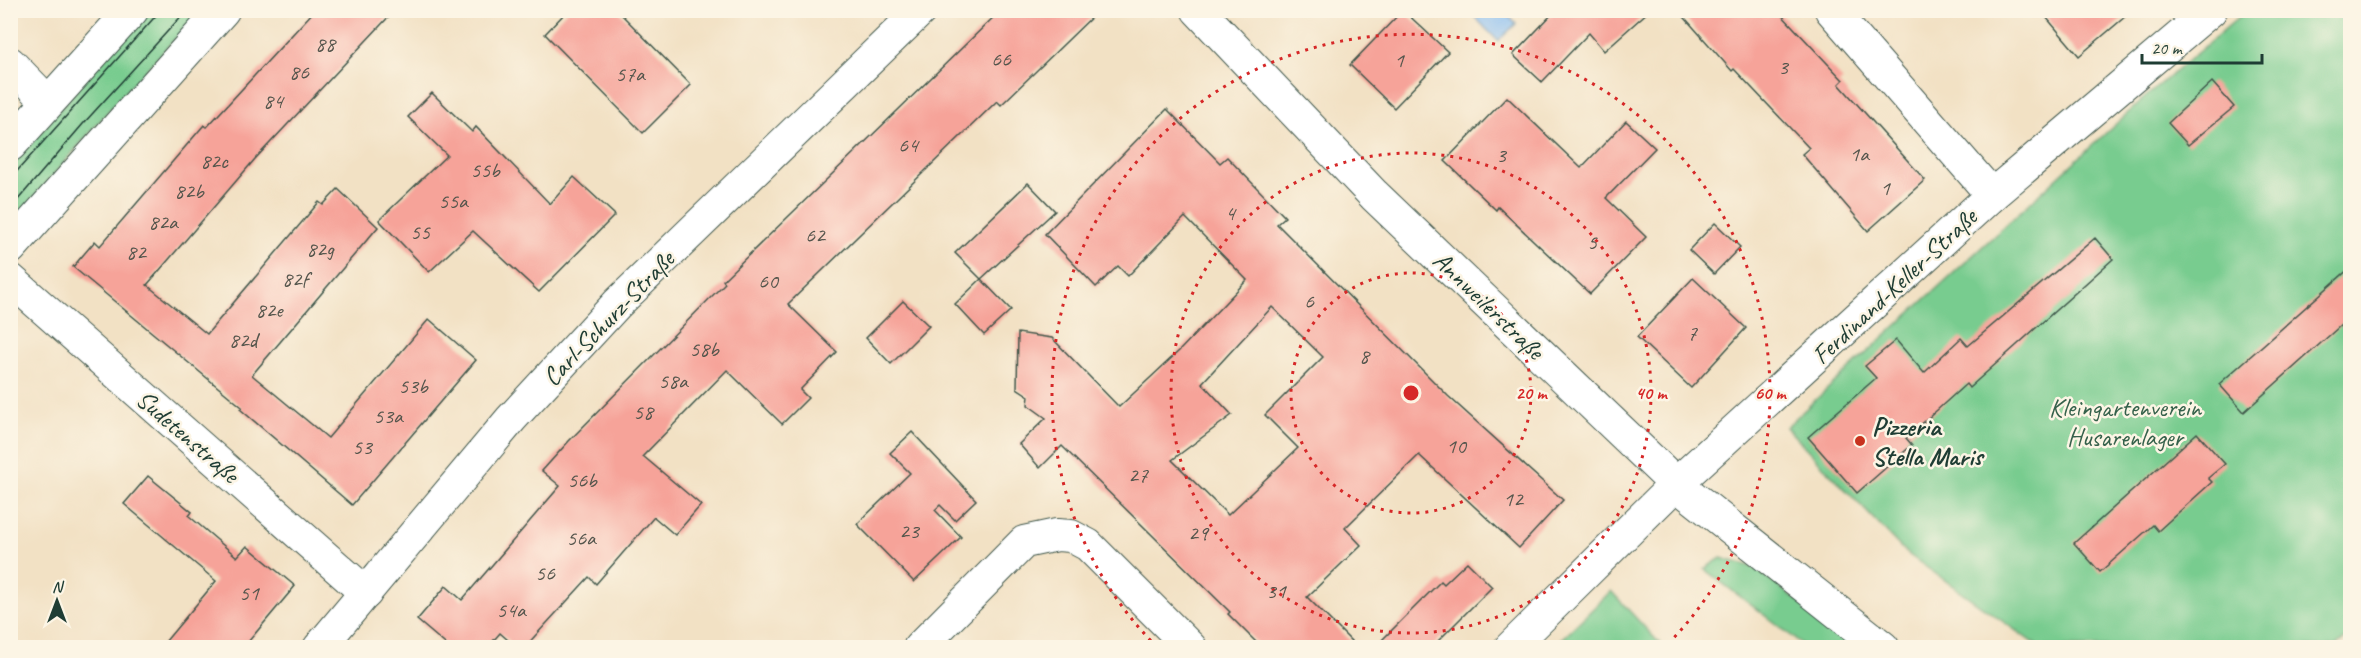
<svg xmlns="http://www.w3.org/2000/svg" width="2361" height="658" font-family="Caveat,sans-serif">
<rect width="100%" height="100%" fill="#fcf5e5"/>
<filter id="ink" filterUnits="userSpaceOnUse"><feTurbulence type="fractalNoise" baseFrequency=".0167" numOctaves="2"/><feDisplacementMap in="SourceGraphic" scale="12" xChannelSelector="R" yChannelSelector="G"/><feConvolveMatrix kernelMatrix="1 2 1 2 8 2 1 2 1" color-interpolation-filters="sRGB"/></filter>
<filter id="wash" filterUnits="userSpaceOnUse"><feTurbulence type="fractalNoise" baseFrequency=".008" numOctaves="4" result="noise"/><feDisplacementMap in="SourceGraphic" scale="24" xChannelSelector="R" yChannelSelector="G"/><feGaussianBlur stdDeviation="1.35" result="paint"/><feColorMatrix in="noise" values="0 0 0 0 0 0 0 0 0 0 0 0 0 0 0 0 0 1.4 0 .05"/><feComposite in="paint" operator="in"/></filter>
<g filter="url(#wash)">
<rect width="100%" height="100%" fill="#f2e1c4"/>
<!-- green -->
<g fill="#78cc8f" stroke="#4c8462" stroke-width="1.5">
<polygon points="144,11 201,11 119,99 11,224 11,166"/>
<polygon points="2246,11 2350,11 2350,634 2335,647 2039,647 1905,552 1786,427 2143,99"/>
<polygon points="1721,558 1753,567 1859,647 1806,647 1704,569"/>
<polygon points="1611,591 1663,647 1553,647"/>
</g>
<!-- water -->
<polygon fill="#82baf2" stroke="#507c93" stroke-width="1.5" points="1469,11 1504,11 1516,24 1498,41"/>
<g id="blocks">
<!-- building -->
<g fill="#f6a399" fill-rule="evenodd">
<polygon points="315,10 395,10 255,159 147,285 207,334 319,202 323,205 338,189 378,227 252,375 328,438 429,319 476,360 352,505 240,409 242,407 73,267 95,241 100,246 204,125 207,127"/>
<polygon points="568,10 617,10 691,85 643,133 545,34"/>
<polygon points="1001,10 1099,10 1001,105 997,101 788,304 837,352 800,390 808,398 782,424 727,370 643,456 701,505 675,535 654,517 596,584 589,577 524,648 517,648 500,633 487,648 450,648 417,620 446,586 462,600 560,486 542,471 569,441 725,283 723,280"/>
<polygon points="1403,10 1448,52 1394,108 1350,65"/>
<polygon points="1556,10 1650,10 1604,51 1589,33 1542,82 1513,55"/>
<polygon points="1678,10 1777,10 1843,80 1839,84 1925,180 1868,231 1802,154 1809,148 1734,69 1732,71"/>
<polygon points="2040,10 2133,10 2079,56"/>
<polygon points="2212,82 2234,107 2188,145 2168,123"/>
<polygon points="432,93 472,132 476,127 550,204 574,177 615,215 539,292 473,231 429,272 379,220 447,155 408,117"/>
<polygon points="1507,97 1581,168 1626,121 1655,148 1606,198 1646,237 1590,294 1498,207 1496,210 1445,161"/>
<path d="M1167,109L1220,163L1227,157L1285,217L1277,224L1448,396L1563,500L1519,548L1419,455L1345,528L1361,545L1307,597L1358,648H1262L1228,614L1230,612L1062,446L1040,468L1019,444L1046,418L1028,405L1029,396L1017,388L1018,333L1052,338L1119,407L1179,351L1247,280L1185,217L1128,276L1118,266L1096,287L1045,234ZM1272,307L1323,357L1265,415L1298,448L1228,515L1172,460L1232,415L1202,383Z"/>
<polygon points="1028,183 1055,211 981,279 955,253"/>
<polygon points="1715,223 1740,247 1714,274 1689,250"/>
<polygon points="2095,238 2113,259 1969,388 1966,384 1906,438 1912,445 1857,493 1808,437 1876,378 1865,366 1896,340 1924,373 1961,338 1968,346"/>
<polygon points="2350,268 2350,317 2244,412 2219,384"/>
<polygon points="1693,278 1746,328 1691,388 1637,337"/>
<polygon points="981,279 1011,310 984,335 955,304"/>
<polygon points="903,301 929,326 891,364 866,338"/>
<polygon points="912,432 976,500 955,520 940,505 935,510 961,537 914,582 857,524 910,473 890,453"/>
<polygon points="2197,433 2225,464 2208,478 2212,482 2158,531 2153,525 2100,572 2074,543"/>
<polygon points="148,476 192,512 189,516 237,557 247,546 295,586 243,648 160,648 216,581 124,504"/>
<polygon points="1467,562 1492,587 1431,648 1374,648 1441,581 1444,584"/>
</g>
</g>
</g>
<g filter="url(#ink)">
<use href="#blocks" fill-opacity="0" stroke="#3f564a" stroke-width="1.5"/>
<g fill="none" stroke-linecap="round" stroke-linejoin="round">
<!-- street casing -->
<g stroke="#3f564a" stroke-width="34">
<g id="street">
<polyline points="1831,10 1992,195"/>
<polyline points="10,63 47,101"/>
<polyline points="10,279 366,593"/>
<polyline points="319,648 511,419 617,304 921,10"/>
<polyline points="919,648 1024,542 1057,535 1071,536 1088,545 1191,648"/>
<polyline points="1510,648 1676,484 1992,195 2211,10"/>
</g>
</g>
<!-- secondary casing -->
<g stroke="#3f564a" stroke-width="35">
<g id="secondary">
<polyline points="1198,10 1374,195 1676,484 1883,648"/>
<polyline points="10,145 132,10"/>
<polyline points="10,248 223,10"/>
</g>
</g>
<!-- street -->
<use href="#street" stroke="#fff" stroke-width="32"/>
<!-- secondary -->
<use href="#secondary" stroke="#fff" stroke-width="33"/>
<!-- tram -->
<g stroke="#1f3d34" stroke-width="1.5">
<polyline points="10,179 161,10"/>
<polyline points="10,209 83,124 187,10"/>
</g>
</g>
</g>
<!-- distance rings -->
<g fill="none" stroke="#d62828" stroke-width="3" stroke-dasharray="3 6">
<circle cx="1411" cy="393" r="120"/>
<circle cx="1411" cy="393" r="240"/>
<path d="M1157 647A359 359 0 1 1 1665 647"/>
</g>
<!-- markers -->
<circle fill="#c8321e" stroke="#fcf5e5" stroke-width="2" cx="1860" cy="441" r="6"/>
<g text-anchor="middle" stroke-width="5" stroke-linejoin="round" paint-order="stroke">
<!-- number labels -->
<g font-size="22" fill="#55564d">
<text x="325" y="51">88</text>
<text x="1001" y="66">66</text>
<text x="1399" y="67">1</text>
<text x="1783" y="74">3</text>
<text x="299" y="79">86</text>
<text x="630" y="81">57a</text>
<text x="273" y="108">84</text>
<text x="908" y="152">64</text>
<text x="1859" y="161">1a</text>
<text x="1501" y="162">3</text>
<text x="214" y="168">82c</text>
<text x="485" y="177">55b</text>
<text x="1885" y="195">1</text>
<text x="189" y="198">82b</text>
<text x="453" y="208">55a</text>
<text x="1230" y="220">4</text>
<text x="163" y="229">82a</text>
<text x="420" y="239">55</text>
<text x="815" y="242">62</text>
<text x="1592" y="249">5</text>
<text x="320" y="256">82g</text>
<text x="136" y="259">82</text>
<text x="295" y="286">82f</text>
<text x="768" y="288">60</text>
<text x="1309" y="308">6</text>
<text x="269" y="317">82e</text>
<text x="1692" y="340">7</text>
<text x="243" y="347">82d</text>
<text x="704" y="356">58b</text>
<text x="1364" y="363">8</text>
<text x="673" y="388">58a</text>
<text x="413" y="393">53b</text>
<text x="643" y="419">58</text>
<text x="388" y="423">53a</text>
<text x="1456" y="453">10</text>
<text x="362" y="454">53</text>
<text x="1138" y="482">27</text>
<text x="582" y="487">56b</text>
<text x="1513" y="506">12</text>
<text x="909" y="538">23</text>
<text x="1198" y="540">29</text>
<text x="581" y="545">56a</text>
<text x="545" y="580">56</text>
<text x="1276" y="598">31</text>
<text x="249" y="600">51</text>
<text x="511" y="617">54a</text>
</g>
<!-- street labels -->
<g font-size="26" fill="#1f3d34" stroke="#fcf5e5">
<text transform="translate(1894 286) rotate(-43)" y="9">Ferdinand-Keller-Straße</text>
<text transform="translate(1489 305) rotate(44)" y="9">Annweilerstraße</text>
<text transform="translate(608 318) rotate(-46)" y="9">Carl-Schurz-Straße</text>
<text transform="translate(188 436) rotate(41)" y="9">Sudetenstraße</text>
</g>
<!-- park labels -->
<g font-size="26" fill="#35614b" stroke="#fcf5e5">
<text x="2125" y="416">Kleingartenverein<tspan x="2125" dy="30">Husarenlager</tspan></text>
</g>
<!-- poi labels -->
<g font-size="26" font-weight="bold" fill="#1f3d34" stroke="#fcf5e5" text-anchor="start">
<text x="1872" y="435">Pizzeria<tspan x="1872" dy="30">Stella Maris</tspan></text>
</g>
</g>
<circle cx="1411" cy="393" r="9" fill="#d62828" stroke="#fcf5e5" stroke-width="3"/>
<g font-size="18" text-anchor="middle" font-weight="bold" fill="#d62828" stroke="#fcf5e5" stroke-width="5" stroke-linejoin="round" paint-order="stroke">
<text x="1531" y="399">20 m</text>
<text x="1651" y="399">40 m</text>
<text x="1770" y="399">60 m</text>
</g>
<!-- margin -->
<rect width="2361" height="658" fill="none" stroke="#fcf5e5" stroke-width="36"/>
<!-- north arrow -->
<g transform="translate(57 601)" stroke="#fcf5e5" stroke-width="4.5" paint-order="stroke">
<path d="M0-4.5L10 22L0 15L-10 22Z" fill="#1f3d34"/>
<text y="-9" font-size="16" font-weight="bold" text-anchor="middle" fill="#1f3d34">N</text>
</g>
<!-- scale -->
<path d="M2142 54v9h120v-9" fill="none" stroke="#1f3d34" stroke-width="3"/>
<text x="2151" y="54" font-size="18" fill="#1f3d34" stroke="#fcf5e5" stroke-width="4.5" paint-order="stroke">20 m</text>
</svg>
